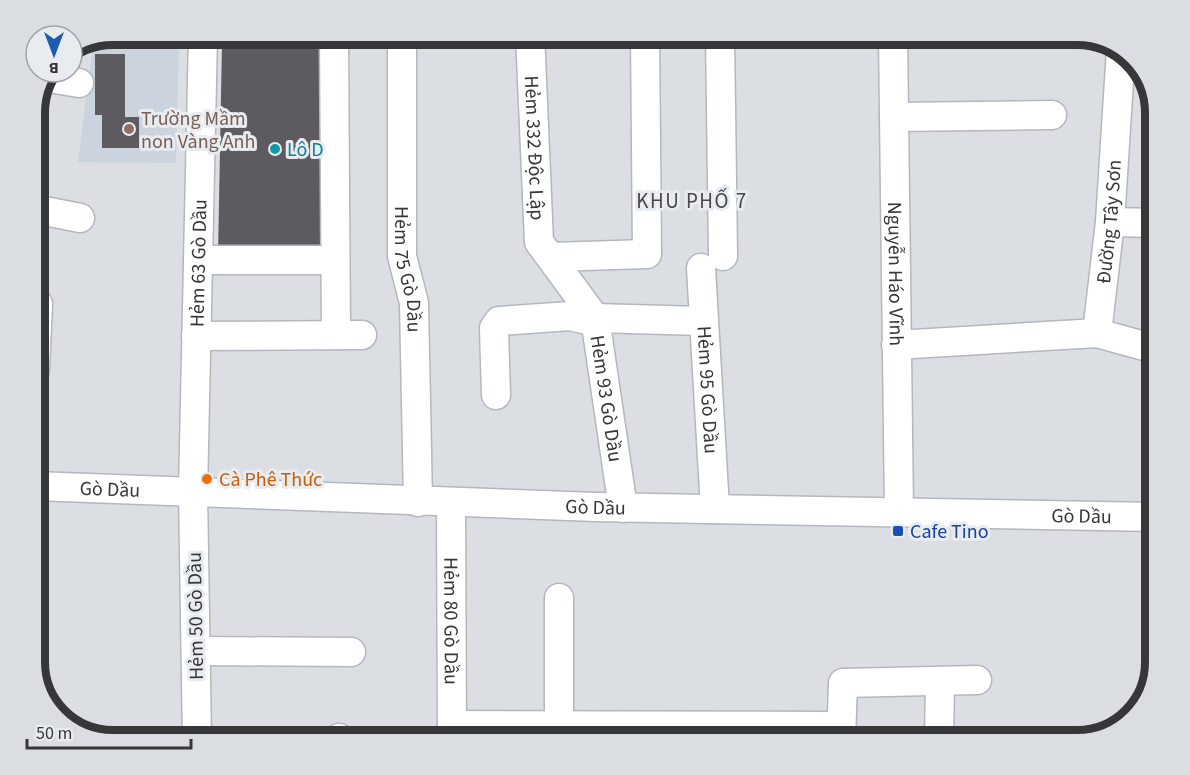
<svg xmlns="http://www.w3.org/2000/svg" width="1190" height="775" font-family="'Source Sans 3',sans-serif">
<rect width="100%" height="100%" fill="#dbdfe4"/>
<!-- built -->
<polygon fill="#cbd3de" points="114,35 179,35 176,163 78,162 93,43"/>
<!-- building -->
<g fill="#5e5b60">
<polygon points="332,39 325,257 218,255 222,43"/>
<polygon points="95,54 125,54 125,117 139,117 139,148 102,148 102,115 95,115"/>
</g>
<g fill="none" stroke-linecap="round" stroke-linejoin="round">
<!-- minor casing -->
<g stroke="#b4b7bd" stroke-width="31">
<g id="minor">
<polyline points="334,34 336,335"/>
<path id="s1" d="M402,34V256L414,303L418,502"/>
<path id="s2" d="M530,34L539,242L595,318L623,508"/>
<polyline points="720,34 723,256"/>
<path id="s3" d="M893,34L899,513"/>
<polyline points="49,78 79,83"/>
<polyline points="894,117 1052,115"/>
<polyline points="35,209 80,218"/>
<polyline points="1110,222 1155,223"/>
<polyline points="552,257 647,254 645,34"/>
<polyline points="198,260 334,260"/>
<path id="s4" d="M701,268L715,509"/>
<polyline points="595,318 702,321"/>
<path id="s5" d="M1097,333L1110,222L1121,49"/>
<polyline points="196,336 362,335"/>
<polyline points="896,345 1097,333 1155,349"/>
<polyline points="35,370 38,304"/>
<polyline points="496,395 494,328 499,321 570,316 596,322"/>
<path id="s6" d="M35,486L596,507L1155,517"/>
<path id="s7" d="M451,503L452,740"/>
<polyline points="196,651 351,652"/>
<polyline points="452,725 841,726"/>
<polyline points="559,726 559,598"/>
<polyline points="339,738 339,740"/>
<path id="s8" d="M197,740L193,492L203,34"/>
<polyline points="841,740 843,683 977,680"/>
<polyline points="939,740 940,681"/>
</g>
</g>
<!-- minor -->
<use href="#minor" stroke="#fff" stroke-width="28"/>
</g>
<!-- markers -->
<circle fill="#8d6e63" stroke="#e8ecf1" stroke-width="2" cx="129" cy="129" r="6"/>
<circle fill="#0f9aa8" stroke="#e8ecf1" stroke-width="2" cx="275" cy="149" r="6"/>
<circle fill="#e8710a" stroke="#e8ecf1" stroke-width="2" cx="207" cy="479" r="6"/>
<rect fill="#1a4fb4" stroke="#e8ecf1" stroke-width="2" x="892" y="525" width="12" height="12" rx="3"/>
<g text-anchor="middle" stroke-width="6" stroke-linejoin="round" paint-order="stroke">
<!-- education labels -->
<g font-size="20" fill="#785e54" stroke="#e8ecf1" text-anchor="start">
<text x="141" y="125">Trường Mầm<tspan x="141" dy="23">non Vàng Anh</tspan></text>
</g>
<!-- street labels -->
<g font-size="20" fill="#363739" stroke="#e8ecf1">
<text dy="7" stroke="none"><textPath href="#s2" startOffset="114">Hẻm 332 Độc Lập</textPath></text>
<text dy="7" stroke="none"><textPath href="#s5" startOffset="112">Đường Tây Sơn</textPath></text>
<text dy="7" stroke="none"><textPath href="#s8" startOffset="477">Hẻm 63 Gò Dầu</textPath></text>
<text dy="7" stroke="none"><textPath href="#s1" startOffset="236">Hẻm 75 Gò Dầu</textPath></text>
<text dy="7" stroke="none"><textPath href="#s3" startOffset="240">Nguyễn Háo Vĩnh</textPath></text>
<text dy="7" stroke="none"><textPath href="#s4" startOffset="122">Hẻm 95 Gò Dầu</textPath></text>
<text dy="7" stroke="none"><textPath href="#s2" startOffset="384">Hẻm 93 Gò Dầu</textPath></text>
<text dy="7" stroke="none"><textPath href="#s6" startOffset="75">Gò Dầu</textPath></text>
<text dy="7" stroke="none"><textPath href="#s6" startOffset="561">Gò Dầu</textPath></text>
<text dy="7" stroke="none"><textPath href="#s6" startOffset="1047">Gò Dầu</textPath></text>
<text transform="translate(195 616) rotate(-91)" y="7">Hẻm 50 Gò Dầu</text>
<text dy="7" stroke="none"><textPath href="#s7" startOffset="118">Hẻm 80 Gò Dầu</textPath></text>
</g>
<!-- culture labels -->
<g font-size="20" fill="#0d838f" stroke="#e8ecf1" text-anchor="start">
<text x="287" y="156">Lô D</text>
</g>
<!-- food labels -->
<g font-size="20" fill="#c56008" stroke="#e8ecf1" text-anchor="start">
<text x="219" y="486">Cà Phê Thức</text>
</g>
<!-- transit labels -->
<g font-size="20" fill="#164399" stroke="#e8ecf1" text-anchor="start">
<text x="910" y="538">Cafe Tino</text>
</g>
<!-- neighbourhood labels -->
<g font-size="21" letter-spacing="1.5" fill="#46484d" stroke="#e8ecf1">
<text x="692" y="208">KHU PHỐ 7</text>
</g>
</g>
<!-- crop -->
<path d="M0 0H1190V775H0ZM113 45H1077A68 68 0 0 1 1145 113V662A68 68 0 0 1 1077 730H113A68 68 0 0 1 45 662V113A68 68 0 0 1 113 45Z" fill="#dadee2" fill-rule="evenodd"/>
<path fill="none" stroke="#363739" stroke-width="8" d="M113 45H1077A68 68 0 0 1 1145 113V662A68 68 0 0 1 1077 730H113A68 68 0 0 1 45 662V113A68 68 0 0 1 113 45Z"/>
<!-- north arrow -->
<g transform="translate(54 54) rotate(180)"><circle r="28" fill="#e8ecf1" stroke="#a1a4a7" stroke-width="1.5"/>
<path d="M0-4.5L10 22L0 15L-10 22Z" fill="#1c5dae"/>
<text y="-9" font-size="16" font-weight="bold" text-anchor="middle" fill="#363739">B</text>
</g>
<!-- scale -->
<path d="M27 739v9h164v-9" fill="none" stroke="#363739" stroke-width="3"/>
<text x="36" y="739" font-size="18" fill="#363739" stroke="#e8ecf1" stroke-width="4.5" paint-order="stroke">50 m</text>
</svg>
